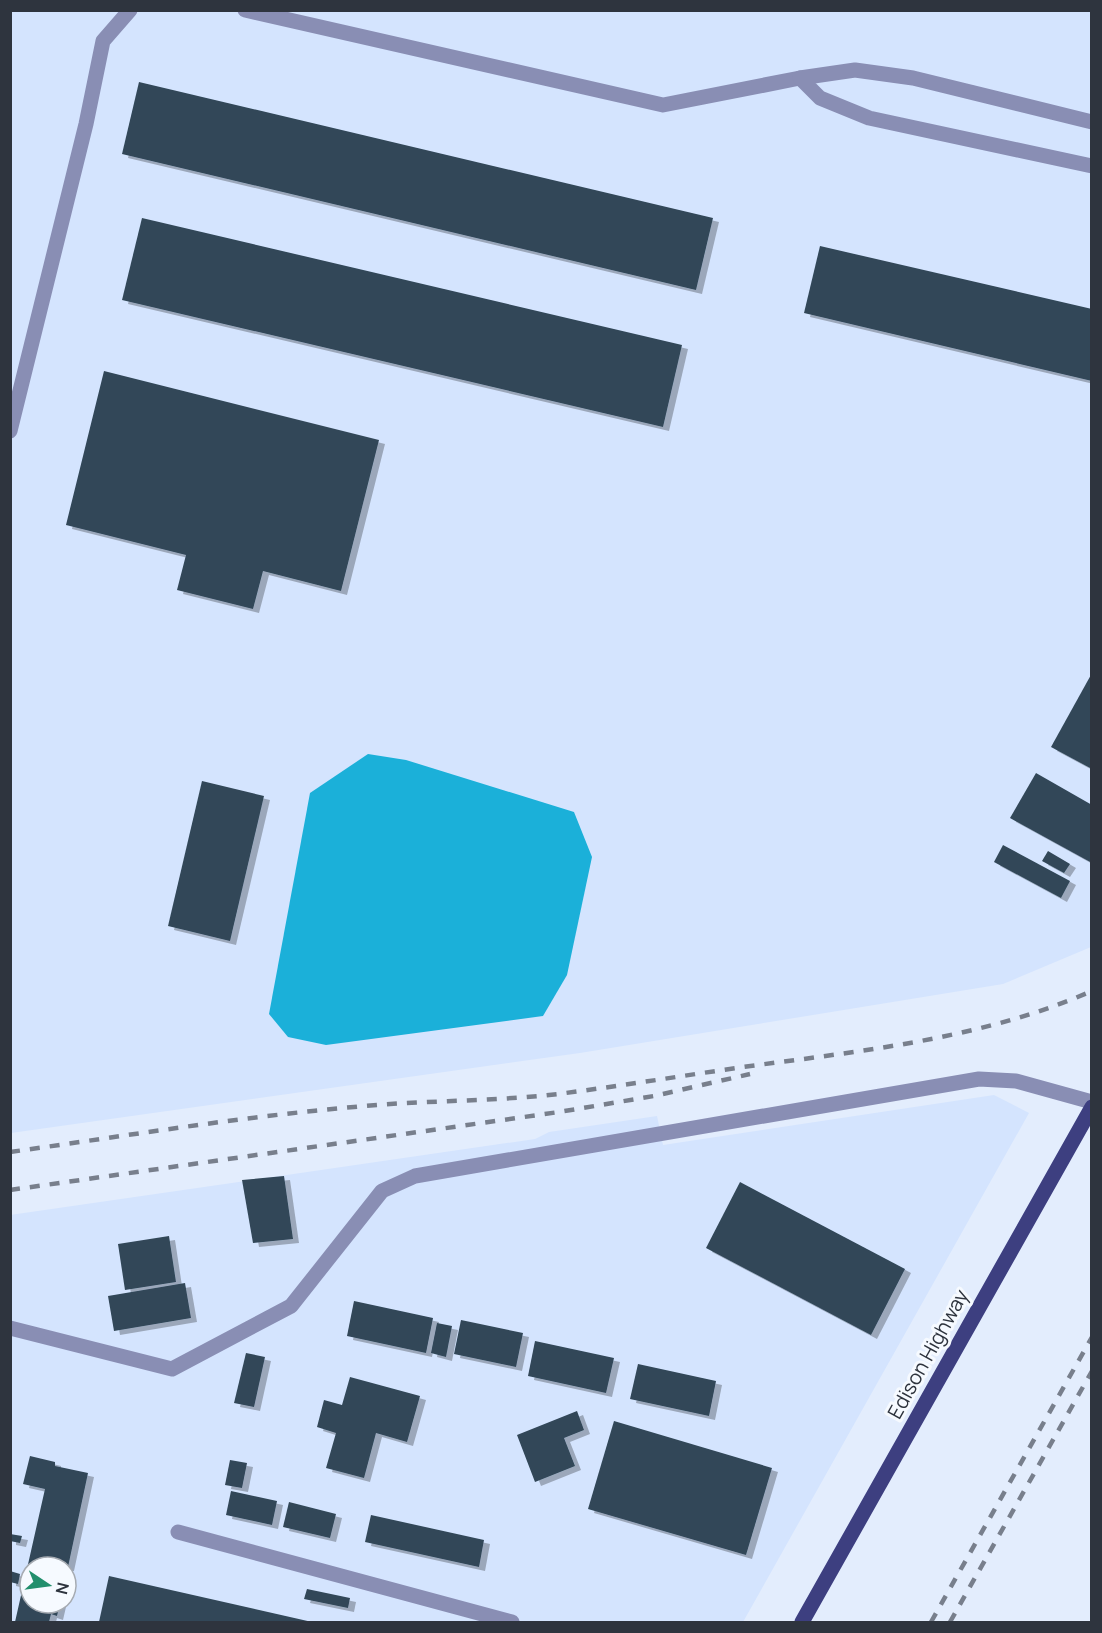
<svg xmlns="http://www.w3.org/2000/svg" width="1102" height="1633" font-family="Manrope,sans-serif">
<defs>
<filter id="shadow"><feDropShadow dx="6" dy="4" stdDeviation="0" flood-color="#0004"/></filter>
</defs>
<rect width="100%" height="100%" fill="#e3edfd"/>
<!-- built -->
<g fill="#d4e4fe" fill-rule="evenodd">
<polygon points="10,11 1091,11 1091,947 1003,984 580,1053 11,1133"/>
<path d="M994,1095L1029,1113L743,1622H11L10,1215L535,1139L549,1132L657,1116L663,1145ZM30,1567H66V1603H30Z"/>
</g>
<!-- water -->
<polygon fill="#1bb0d9" points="368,754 406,760 574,812 592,857 567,975 543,1016 326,1045 288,1037 269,1014 310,793"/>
<!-- building -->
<g fill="#314758" filter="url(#shadow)">
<polygon points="139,82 713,218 696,290 122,154"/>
<polygon points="142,218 682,345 663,427 122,300"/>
<polygon points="820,246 1092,309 1092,381 804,313"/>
<polygon points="104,371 379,440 341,591 263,571 253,609 177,590 186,555 66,525"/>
<polygon points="1092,673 1092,769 1051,747"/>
<polygon points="1036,773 1092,805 1092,863 1010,818"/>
<polygon points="202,781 264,796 230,941 168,926"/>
<polygon points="1003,845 1070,881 1061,898 994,862"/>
<polygon points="1048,851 1070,864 1064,873 1042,861"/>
<polygon points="284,1176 293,1239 253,1243 242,1180"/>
<polygon points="740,1182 905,1269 871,1335 706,1248"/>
<polygon points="169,1236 176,1282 125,1290 118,1244"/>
<polygon points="185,1283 191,1318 114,1331 108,1296"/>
<polygon points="354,1301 433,1318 426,1353 347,1336"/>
<polygon points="461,1320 523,1333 516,1367 454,1354"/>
<polygon points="437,1323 452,1326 446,1357 431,1353"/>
<polygon points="535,1341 614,1358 606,1393 528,1376"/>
<polygon points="246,1353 265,1357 254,1407 234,1403"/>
<polygon points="638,1364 716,1381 709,1416 630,1399"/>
<polygon points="350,1377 420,1396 407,1442 376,1433 364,1478 326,1468 336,1433 317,1427 324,1400 342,1405"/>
<polygon points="577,1411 584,1430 564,1438 575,1466 535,1482 517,1435"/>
<polygon points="614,1421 772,1468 746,1555 588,1509"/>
<polygon points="30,1456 55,1462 55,1466 88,1473 68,1567 30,1567 30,1603 60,1603 57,1616 51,1614 49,1622 15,1622 45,1489 23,1484"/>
<polygon points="230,1460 247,1463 242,1488 225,1485"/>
<polygon points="231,1491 277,1501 272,1525 226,1515"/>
<polygon points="289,1502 336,1514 330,1538 283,1527"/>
<polygon points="371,1515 484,1540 479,1567 365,1542"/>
<polygon points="10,1534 22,1536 20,1543 10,1541"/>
<polygon points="10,1571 20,1574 18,1584 10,1582"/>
<polygon points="109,1576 312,1622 99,1622"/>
<polygon points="307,1589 350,1598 348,1608 304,1599"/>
</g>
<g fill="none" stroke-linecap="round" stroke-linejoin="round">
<!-- minor -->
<g stroke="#898eb4" stroke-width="15">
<polyline points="245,10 663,105 800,78"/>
<polyline points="1092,122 913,78 855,70 800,78 820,98 869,118 1092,166"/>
<polyline points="10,431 86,124 103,41 130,10"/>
<polyline points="10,1328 172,1369 291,1306 382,1191 415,1176 979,1079 1016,1081 1092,1102"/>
<polyline points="178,1532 512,1622"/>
</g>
<!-- major -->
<polyline stroke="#3d3f80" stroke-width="15" points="802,1622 1092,1107"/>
<!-- rail -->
<g stroke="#787f8c" stroke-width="4.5" stroke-dasharray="10 10" stroke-linecap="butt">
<path d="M10,1152C125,1136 239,1117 354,1107C422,1100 490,1102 558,1094C620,1086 681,1076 743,1067C861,1051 982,1039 1092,991"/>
<polyline points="10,1190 559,1112 654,1096 750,1074"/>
<polyline points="931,1622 1092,1337"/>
<polyline points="950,1622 1092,1371"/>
</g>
</g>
<g text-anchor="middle" stroke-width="6" stroke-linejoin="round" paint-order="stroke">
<!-- street labels -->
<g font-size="20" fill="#2e343e" stroke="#f6faff">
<text transform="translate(928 1354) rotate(-61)" y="7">Edison Highway</text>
</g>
</g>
<!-- border -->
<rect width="1102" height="1633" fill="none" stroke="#2e343e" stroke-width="24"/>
<!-- north arrow -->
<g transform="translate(48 1585) rotate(103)"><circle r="28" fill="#f6faff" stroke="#a6abb2" stroke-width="1.5"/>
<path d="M0-4.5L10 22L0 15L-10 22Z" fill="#228f6d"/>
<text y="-9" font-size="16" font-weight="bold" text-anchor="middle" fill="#2e343e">N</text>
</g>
</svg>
